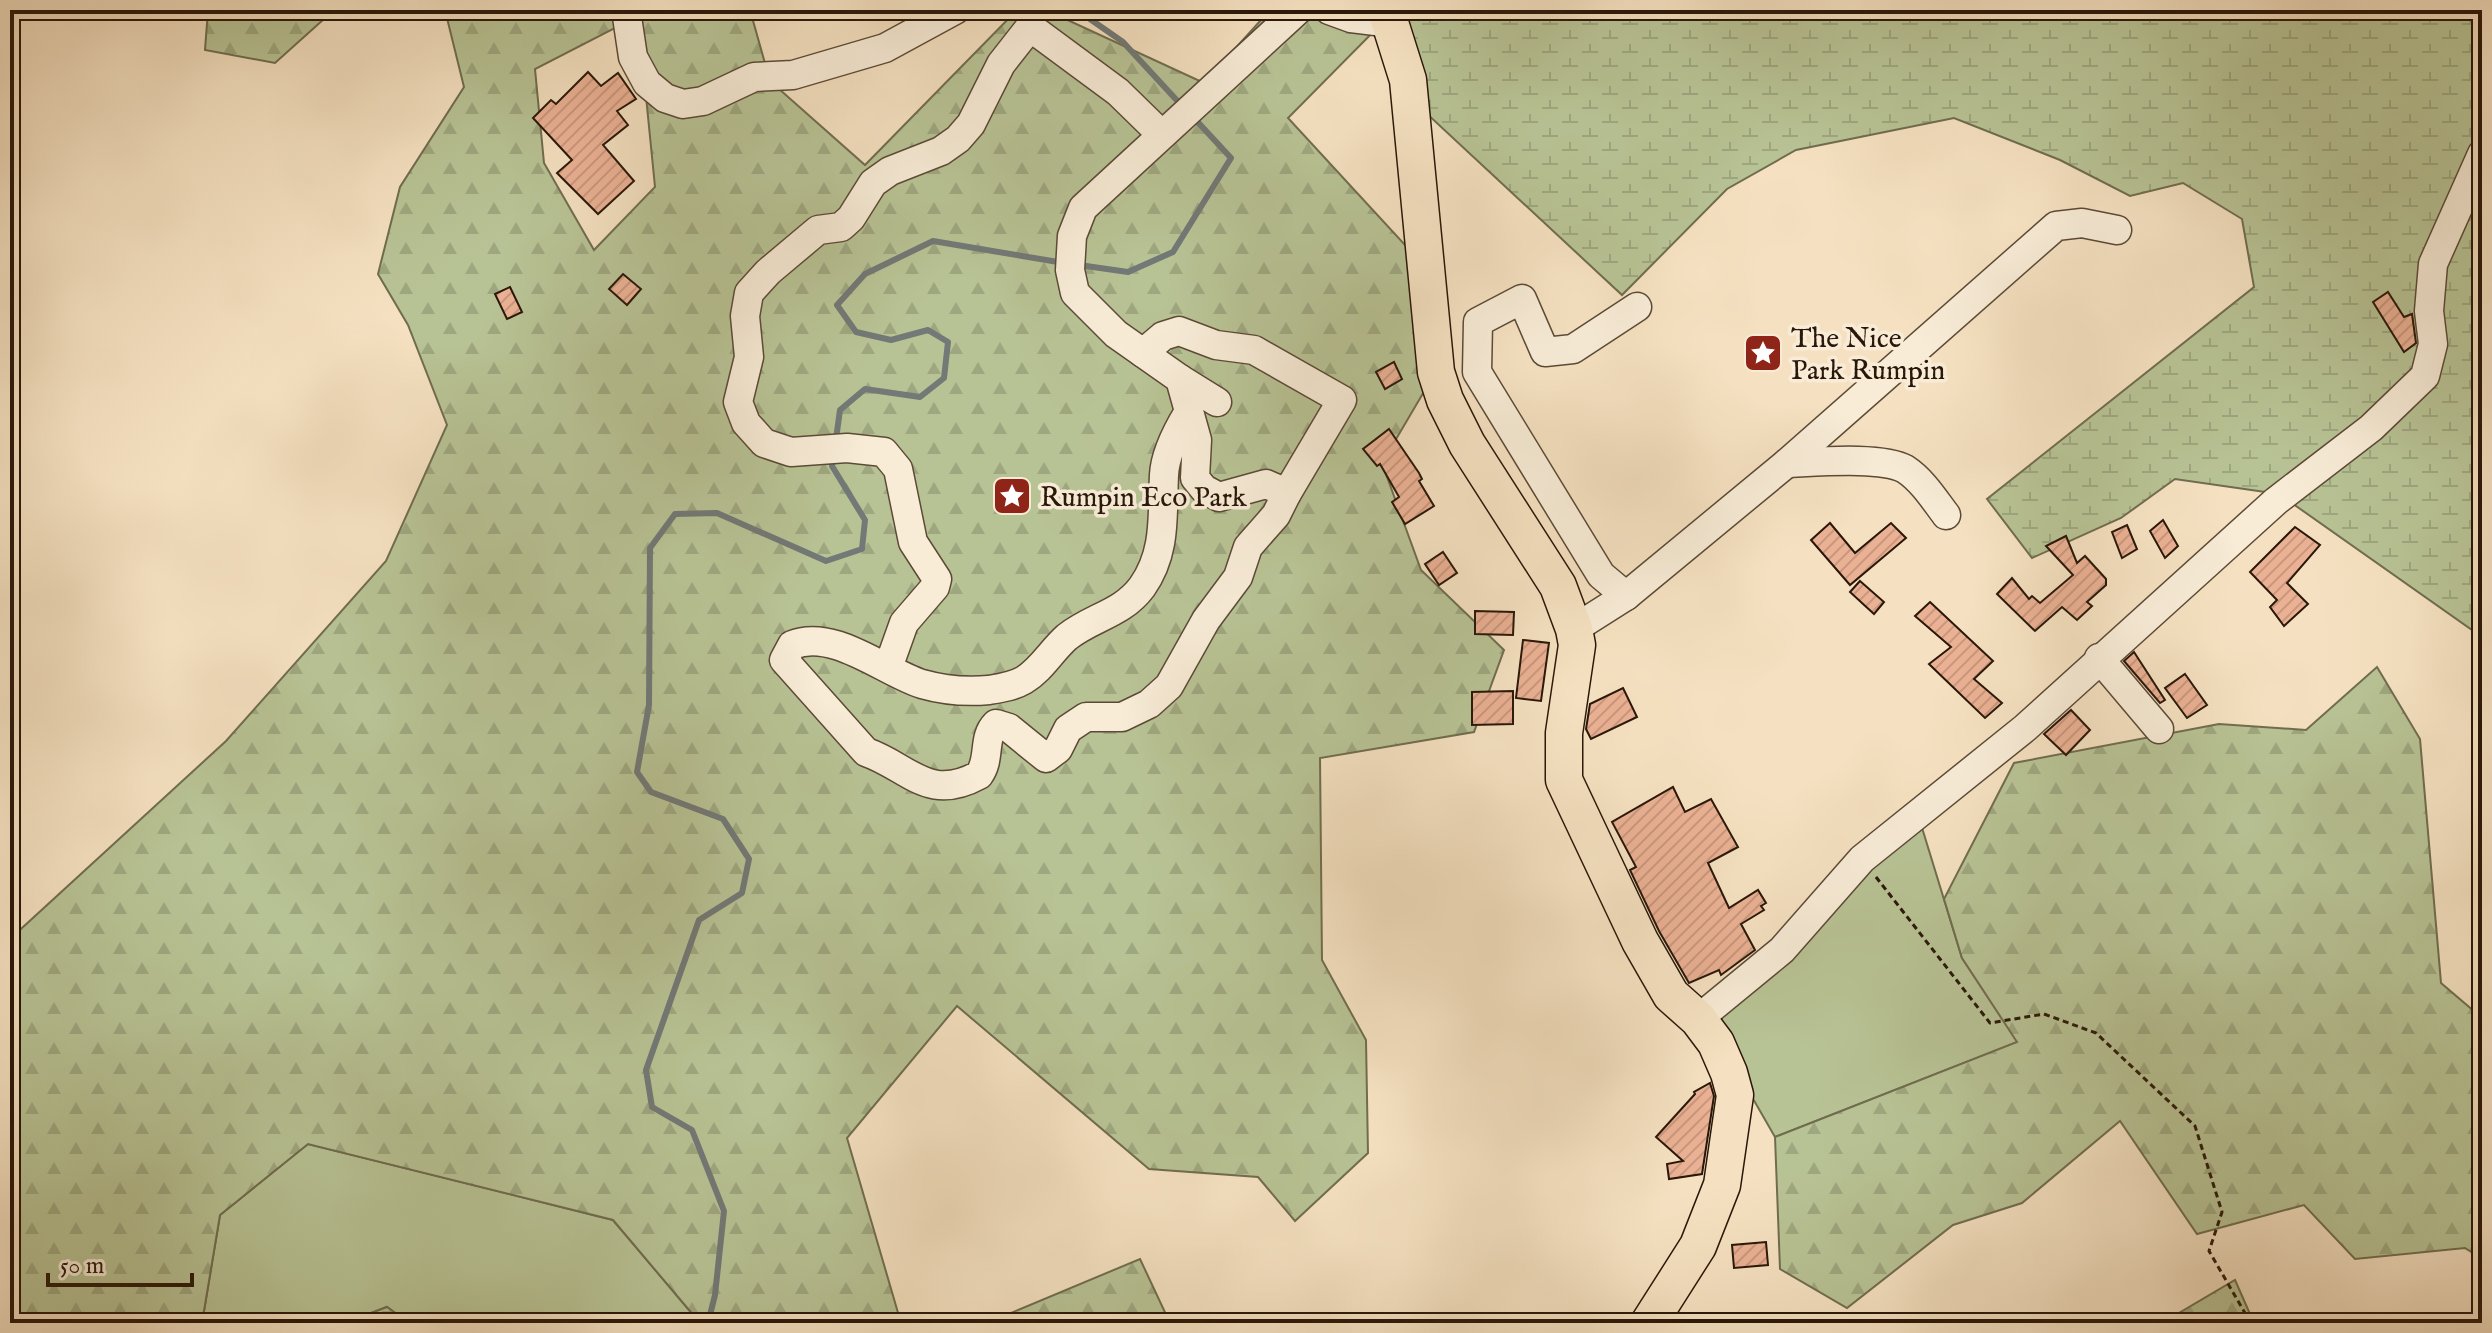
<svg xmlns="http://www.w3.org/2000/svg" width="2492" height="1333" font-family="'IM FELL English',serif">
<defs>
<pattern id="forest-firs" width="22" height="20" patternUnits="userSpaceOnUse" patternTransform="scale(2)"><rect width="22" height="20" fill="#b8c395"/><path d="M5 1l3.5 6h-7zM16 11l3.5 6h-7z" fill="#9ea77f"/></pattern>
<pattern id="wetland-marsh" width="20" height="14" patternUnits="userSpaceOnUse" patternTransform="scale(2)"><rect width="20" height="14" fill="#b8c395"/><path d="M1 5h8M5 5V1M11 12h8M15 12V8" fill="none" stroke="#9ea77f"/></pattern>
<pattern id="building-hatch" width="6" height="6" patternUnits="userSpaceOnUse" patternTransform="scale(2)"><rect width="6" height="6" fill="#ebb194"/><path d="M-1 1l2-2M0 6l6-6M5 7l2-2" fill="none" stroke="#ca987e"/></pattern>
</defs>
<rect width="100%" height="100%" fill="#f5e1c1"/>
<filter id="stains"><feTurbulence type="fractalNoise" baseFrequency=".0025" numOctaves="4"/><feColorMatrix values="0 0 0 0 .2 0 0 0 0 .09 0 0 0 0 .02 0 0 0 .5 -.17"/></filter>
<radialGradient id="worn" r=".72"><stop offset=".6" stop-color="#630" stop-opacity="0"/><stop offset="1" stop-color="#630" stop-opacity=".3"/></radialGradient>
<!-- grass -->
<g fill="#b8c395" stroke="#706d4f" stroke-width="2">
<polygon points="1919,818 1962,958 2018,1042 1775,1137 1702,1010"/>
<polygon points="308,1144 613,1220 700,1323 409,1323 387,1307 345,1323 202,1323 220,1215"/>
</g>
<!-- forest -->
<g fill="url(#forest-firs)" stroke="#706d4f" stroke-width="2" fill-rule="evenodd">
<polygon points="208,10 334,10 275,63 205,50"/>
<path d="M445,10H750L770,81L865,165L1017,10H1046L1204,83L1270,10H1361L1388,17L1288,118L1429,271L1432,378L1382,463L1421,570L1504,650L1474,732L1320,758L1322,960L1366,1040L1368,1153L1295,1221L1258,1177L1149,1169L957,1006L847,1138L901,1323H700L613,1220L308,1144L220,1215L202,1323H10V939L226,741L386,561L447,425L408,325L378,274L400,187L464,87ZM638,16L655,187L594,250L544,163L535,69Z"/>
<polygon points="2377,667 2420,739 2441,983 2482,1018 2482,1259 2465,1248 2355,1259 2304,1205 2197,1234 2120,1121 2022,1203 1953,1225 1847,1308 1780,1269 1775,1137 2017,1042 1962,958 1944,899 2014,763 2219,724 2306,730"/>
<polygon points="1140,1259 1170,1323 987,1323"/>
<polygon points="2235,1280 2254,1323 2162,1323"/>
</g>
<!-- wetland -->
<g fill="url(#wetland-marsh)" stroke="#706d4f" stroke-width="2">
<polygon points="1386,10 2482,10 2482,637 2279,494 2175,479 2121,518 2032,558 1987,499 2254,287 2242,219 2183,183 2130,196 2060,160 1954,118 1796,150 1727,189 1622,295 1425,112"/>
<polygon points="387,1307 409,1323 345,1323"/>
</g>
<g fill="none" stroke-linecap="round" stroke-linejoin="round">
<!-- stream -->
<g stroke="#727976" stroke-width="6">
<polyline points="1077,10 1123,42 1183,107"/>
<polyline points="1079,265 1128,272 1173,252 1231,158 1194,118"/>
<polyline points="836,439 840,410 865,389 920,397 944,378 948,342 928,330 891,340 856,332 837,305 865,274 933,241 1064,263"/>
<polyline points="708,1323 715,1295 724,1211 692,1130 652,1107 646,1070 699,920 742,893 749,859 723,819 651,792 637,772 649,705 650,548 675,514 717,513 826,561 862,549 865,520 832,466 833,458"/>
</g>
</g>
<!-- building -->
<g fill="url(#building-hatch)" stroke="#291709" stroke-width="2">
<polygon points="588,72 601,86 618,73 636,99 617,111 628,125 603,145 634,181 598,214 557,173 572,160 533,118 551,100 556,104"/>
<polygon points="623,274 641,289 627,305 609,289"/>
<polygon points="510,287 522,312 507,319 495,294"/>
<polygon points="2388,292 2404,317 2412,314 2416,343 2404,352 2373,302"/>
<polygon points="1394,362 1402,379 1385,389 1376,372"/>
<polygon points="1389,429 1419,473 1422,479 1419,481 1434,506 1405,524 1392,502 1399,497 1380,464 1377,466 1363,449"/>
<polygon points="2163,520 2178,546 2165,558 2150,531"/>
<polygon points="1830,523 1855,553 1891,523 1906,538 1850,585 1811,540"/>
<polygon points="2127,525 2137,549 2122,558 2112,532"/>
<polygon points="2295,527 2320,545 2287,583 2308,604 2284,626 2270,607 2277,600 2250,572"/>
<polygon points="2066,536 2077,563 2085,556 2106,579 2106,585 2087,602 2092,606 2077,620 2062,607 2035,631 1997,594 2012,578 2029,599 2032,596 2040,603 2073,575 2046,546"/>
<polygon points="1443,552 1457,573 1439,585 1425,564"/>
<polygon points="1860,581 1884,602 1874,614 1850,592"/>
<polygon points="1930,602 1993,661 1974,679 2002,703 1985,718 1929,664 1951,647 1915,616"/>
<polygon points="1475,611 1514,612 1513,635 1475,634"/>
<polygon points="1523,640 1549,643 1541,701 1516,698"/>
<polygon points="2134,652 2165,700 2160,703 2124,661"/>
<polygon points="2185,674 2207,705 2187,718 2165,688"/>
<polygon points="1623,688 1637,717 1591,739 1586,729 1590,704"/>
<polygon points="1513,691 1513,724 1472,725 1472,692"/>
<polygon points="2071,710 2090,730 2066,755 2044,734"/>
<polygon points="1673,787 1685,812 1711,799 1738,847 1708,863 1729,908 1758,890 1766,903 1761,906 1764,910 1741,924 1755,950 1721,975 1719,970 1689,983 1659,931 1630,870 1636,867 1612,822"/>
<polygon points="1710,1083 1714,1096 1702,1174 1669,1179 1667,1164 1683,1161 1656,1137 1695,1094 1694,1092"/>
<polygon points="1766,1242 1768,1265 1734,1268 1732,1245"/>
</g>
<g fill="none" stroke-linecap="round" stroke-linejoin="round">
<!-- minor casing -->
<g stroke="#5c4a37" stroke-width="31">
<g id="minor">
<polyline points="626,10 633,57 647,83 665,98 683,104 703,101 754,77 793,75 885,48 955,10"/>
<polyline points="1329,10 1351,18 1392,23"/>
<polyline points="1143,353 1163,336 1179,331 1216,345 1254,350 1342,400 1287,493"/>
<polyline points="1180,379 1217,402"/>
<path d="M1188,413C1177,431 1165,454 1164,475C1162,514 1167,552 1142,587C1122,614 1092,617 1067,637C1052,650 1041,670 1024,680C1014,686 1001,688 989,690C967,692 943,690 922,684C884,672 834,628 792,645L784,660L866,752C909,767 928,803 979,775C991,759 982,738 996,724L1009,728L1046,758L1058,749L1068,729L1086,717H1122L1149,704L1169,686L1206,620L1238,577L1248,547L1276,515L1287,493L1266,484L1219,497L1204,489L1195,478L1197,440L1180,379L1116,334L1075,293L1070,270L1072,236L1083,208L1298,10"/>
<path d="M1787,463C1815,462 1882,456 1905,469C1922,480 1934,499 1946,515"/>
<polyline points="1626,596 1601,575 1477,372 1478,322 1522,299 1545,352 1573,349 1637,307"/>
<polyline points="1574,629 1626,596 1787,463 2056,226 2082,223 2117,230"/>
<polyline points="2099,658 2159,729"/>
<polyline points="889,665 904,623 935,587 937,579 913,542 898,469 884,452 847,448 791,452 764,443 746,423 738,402 749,357 745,316 749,293 768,272 818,230 841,227 851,218 873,183 890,171 941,151 958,139 971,124 1001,64 1030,27 1118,92 1161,134"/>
<polyline points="1698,1019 1782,950 1862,859 2025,728 2276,501 2371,428 2425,376 2433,344 2429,311 2433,264 2482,154"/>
</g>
</g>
<!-- major casing -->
<g stroke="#291709" stroke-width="39">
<polyline id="major" points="1386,10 1408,80 1436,372 1445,400 1467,444 1558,586 1574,629 1577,645 1564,733 1564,780 1640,941 1671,995 1698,1019 1716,1043 1729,1073 1735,1095 1722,1185 1698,1246 1649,1323"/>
</g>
<!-- path -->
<polyline stroke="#291709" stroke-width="3" stroke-dasharray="6 4" stroke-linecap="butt" points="1876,877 1990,1023 2044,1014 2096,1033 2195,1126 2222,1212 2209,1251 2245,1313 2246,1323"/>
<!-- minor -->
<use href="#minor" stroke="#f8ecd7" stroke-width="28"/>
<!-- major -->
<use href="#major" stroke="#f5e1c1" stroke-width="36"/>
</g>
<!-- icons -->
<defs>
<g id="sight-square" transform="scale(2)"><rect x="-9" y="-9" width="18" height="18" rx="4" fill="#8f2418" stroke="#f8ecd7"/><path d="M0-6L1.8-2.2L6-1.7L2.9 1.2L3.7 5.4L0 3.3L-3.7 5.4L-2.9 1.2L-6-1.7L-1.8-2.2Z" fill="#fff"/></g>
</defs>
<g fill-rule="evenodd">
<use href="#sight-square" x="1763" y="353"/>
<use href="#sight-square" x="1012" y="496"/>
</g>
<g text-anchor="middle" stroke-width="7" stroke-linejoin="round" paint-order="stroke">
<!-- poi labels -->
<g font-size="28" fill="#291709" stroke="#f8ecd7" text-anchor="start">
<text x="1791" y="347">The Nice<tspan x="1791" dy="32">Park Rumpin</tspan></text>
<text x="1040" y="506">Rumpin Eco Park</text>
</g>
</g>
<!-- margin -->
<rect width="2492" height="1333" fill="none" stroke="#f5e1c1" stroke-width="40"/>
<rect x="12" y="12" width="2468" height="1309" fill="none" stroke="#291709" stroke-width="4"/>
<rect x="20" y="20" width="2452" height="1293" fill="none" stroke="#291709" stroke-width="2"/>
<!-- scale -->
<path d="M48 1273v12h144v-12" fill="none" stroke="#291709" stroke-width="4"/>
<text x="60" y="1273" font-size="24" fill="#291709" stroke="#f8ecd7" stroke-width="6" paint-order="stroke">50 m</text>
<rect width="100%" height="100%" filter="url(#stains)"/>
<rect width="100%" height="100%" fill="url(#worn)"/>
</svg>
